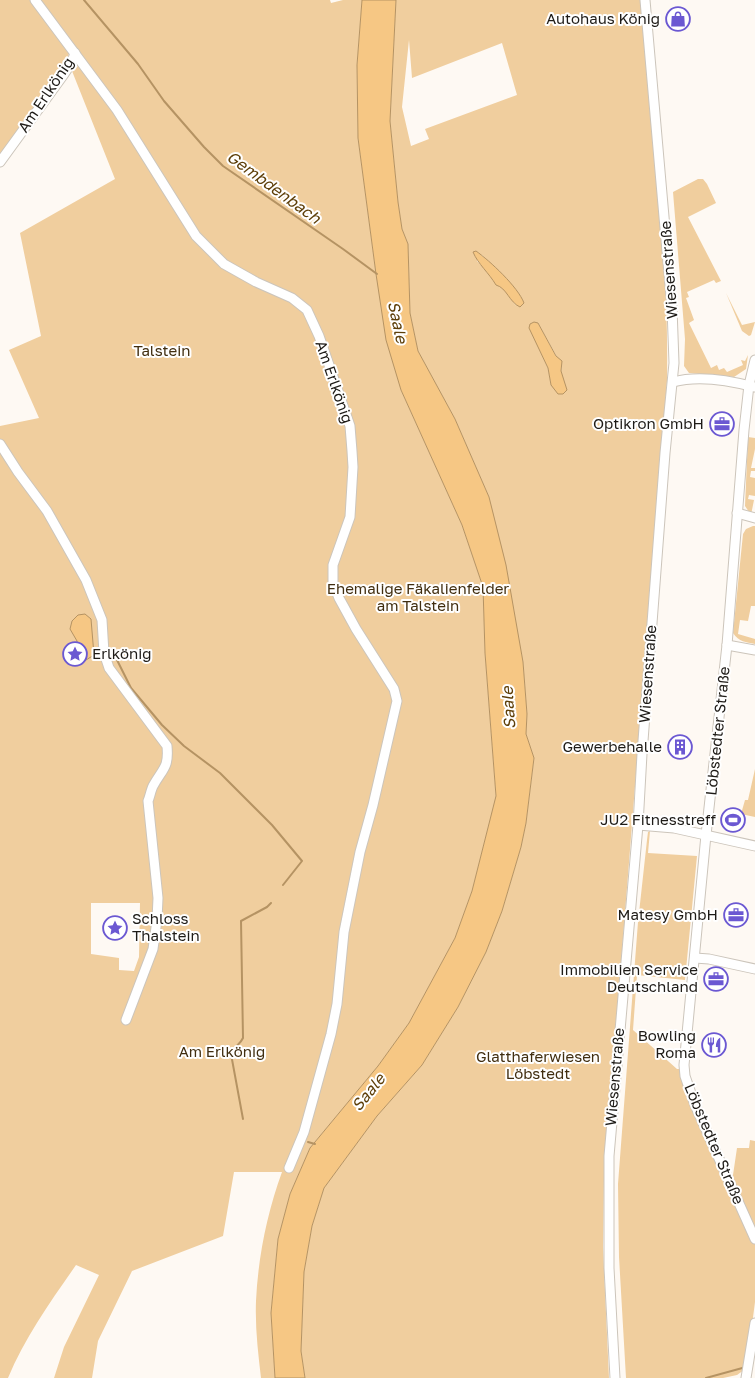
<svg xmlns="http://www.w3.org/2000/svg" width="755" height="1378" font-family="'Golos Text',sans-serif">
<rect width="100%" height="100%" fill="#fef9f3"/>
<!-- green -->
<g fill="#f0ce9e" fill-rule="evenodd">
<path d="M0,0H330L331,3L343,0H362L357,65L358,138L376,274L401,390L462,525L483,587L485,653L496,797L472,891L455,938L409,1023L378,1066L310,1148L290,1194L278,1239L271,1313L275,1378H261C258,1352 255,1327 256,1301C258,1258 267,1213 282,1172H234L223,1236L132,1271L98,1341L92,1378H54L64,1347L99,1275L76,1265C51,1301 25,1337 8,1378H0V426L39,418L9,350L41,336L20,233L115,179L72,71L74,67L80,66L69,51L68,61L0,155ZM91,903H140L139,957L134,971L119,970V958L91,954Z"/>
<path d="M396,0H640C653,126 669,254 667,381L604,1179L603,1247L609,1378H305L301,1351L304,1272L312,1226L324,1188L377,1116L422,1065L458,1007L486,952L502,911L521,847L526,823L534,759L526,734L527,714L523,662L489,497L455,419L418,351L410,313L408,244L402,229L398,202L390,121ZM409,40L412,78L502,43L517,95L425,129L429,139L411,146L402,107ZM482,255L501,274L516,306L502,286L496,284L488,272L477,261ZM538,323L562,366L561,371L551,385L548,368L540,351Z"/>
<polygon points="698,179 703,179 707,184 716,203 688,217 721,281 716,283 714,280 687,292 689,297 686,298 694,320 689,323 711,368 717,365 719,370 724,368 727,372 743,365 741,360 745,361 748,355 746,369 734,377 689,373 684,366 685,339 673,192"/>
<polygon points="726,293 742,325 755,322 751,335 749,336 742,331"/>
<polygon points="748,437 755,438 755,449 751,468 755,468 755,471 751,471 750,477 755,478 755,496 749,495 748,499 754,500 751,515 745,506"/>
<path d="M753,526H755V606H751L748,621L740,620L738,634L755,639V644C746,642 739,642 733,633L743,534L746,529Z"/>
<polygon points="755,769 755,817 741,814 745,800 748,800"/>
<polygon points="650,831 648,853 697,856 685,980 637,975 633,1030 677,1069 681,1069 727,1178 733,1175 737,1148 749,1148 750,1140 755,1141 755,1302 749,1348 744,1370 737,1375 723,1378 626,1378 619,1257 618,1184 638,922 647,840 648,832"/>
</g>
<!-- water -->
<g fill="#f6c784" stroke="#b59363">
<polygon points="362,0 396,0 390,121 398,202 402,229 408,244 410,313 418,351 455,419 489,497 506,565 523,662 527,714 526,734 534,758 526,823 521,847 502,911 486,952 458,1007 422,1065 377,1116 324,1188 312,1226 304,1272 301,1351 305,1378 275,1378 271,1313 278,1239 290,1194 310,1148 378,1066 409,1023 455,938 472,891 496,796 485,653 483,587 462,525 401,390 386,340 376,274 358,138 357,65"/>
<path d="M476,251C490,261 518,287 524,303L520,307C509,302 507,288 496,285C489,273 478,264 473,252Z"/>
<polygon points="534,322 538,323 556,356 562,361 561,371 567,390 563,394 558,394 551,385 548,368 529,328 530,324"/>
<polygon points="85,614 91,619 94,655 86,660 81,659 77,652 77,641 70,629 72,621 78,615"/>
</g>
<g fill="none" stroke-linecap="round" stroke-linejoin="round">
<!-- stream -->
<g stroke="#b59363" stroke-width="2">
<polyline points="84,0 138,64 164,101 204,147 223,166 343,249 377,274"/>
<polyline points="116,658 131,688 162,725 184,746 220,773 272,825 302,861 283,885"/>
<path d="M243,1119L231,1054C233,1047 240,1045 243,1038L241,921L267,907L271,903"/>
<polyline points="308,1142 315,1144"/>
<polyline points="706,1378 746,1367"/>
</g>
<!-- minor casing -->
<g stroke="#ccc5bb" stroke-width="11">
<g id="minor">
<polyline points="35,0 117,110 196,236 224,264 256,282 292,298 307,310 319,336 350,426 352,451 353,467 350,517 333,565 333,583 339,598 356,629 394,689 397,701 373,805 360,852 344,932 337,1004 331,1034 304,1132 289,1168"/>
<polyline points="0,162 64,74 72,62 75,53"/>
<polyline points="755,360 749,385 744,430 727,645 706,835 684,1065 685,1076 695,1105 755,1239"/>
<path d="M673,382C699,375 728,380 754,387"/>
<path d="M0,444L18,472L47,511L86,580L102,620L104,653L109,668L167,746C169,768 163,768 153,786C151,790 150,796 148,801L158,898L157,920L153,949L126,1020"/>
<polyline points="737,513 755,518"/>
<polyline points="727,645 755,650"/>
<polyline points="638,825 674,828 755,846"/>
<polyline points="695,958 709,959 755,969"/>
<polyline points="615,1378 609,1268 609,1156 638,825 642,754 665,453 674,363 672,308 645,0"/>
<polyline points="746,1378 755,1323"/>
</g>
</g>
<!-- minor -->
<use href="#minor" stroke="#fff" stroke-width="9"/>
</g>
<!-- icons -->
<defs>
<g id="shop-ring" transform="scale(1.25)"><circle r="9.5" fill="#fff" stroke="#6b58d2" stroke-width="1.5"/><path d="M-5-2.5h2.3a2.7 3.5 0 0 1 5.4 0H5L5.5 6h-11ZM-1.5-2.5h3a1.5 2.3 0 0 0-3 0Z" fill="#6b58d2"/></g>
<g id="office-ring" transform="scale(1.25)"><circle r="9.5" fill="#fff" stroke="#6b58d2" stroke-width="1.5"/><path d="M-6-3h4V-5.5h4V-3h4V5H-6ZM-1-4.5V-3h2v-1.5ZM-6 0V1H6V0Z" fill="#6b58d2"/></g>
<g id="sight-ring" transform="scale(1.25)"><circle r="9.5" fill="#fff" stroke="#6b58d2" stroke-width="1.5"/><path d="M0-6L1.8-2.2L6-1.7L2.9 1.2L3.7 5.4L0 3.3L-3.7 5.4L-2.9 1.2L-6-1.7L-1.8-2.2Z" fill="#6b58d2"/></g>
<g id="building-ring" transform="scale(1.25)"><circle r="9.5" fill="#fff" stroke="#6b58d2" stroke-width="1.5"/><path d="M-4-6H4V6H1V3H-1V6H-4ZM-2.5-4.3h1.7v1.8h-1.7ZM.8-4.3h1.7v1.8H.8ZM-2.5-1h1.7V.8h-1.7ZM.8-1h1.7V.8H.8Z" fill="#6b58d2"/></g>
<g id="stadium-ring" transform="scale(1.25)"><circle r="9.5" fill="#fff" stroke="#6b58d2" stroke-width="1.5"/><path d="M0-5a6.5 5 0 1 0 0 10a6.5 5 0 1 0 0-10ZM-3.5-1.8h7v3.6h-7Z" fill="#6b58d2"/></g>
<g id="restaurant-ring" transform="scale(1.25)"><circle r="9.5" fill="#fff" stroke="#6b58d2" stroke-width="1.5"/><path d="M-5-6h1v4h1v-4h1v4h1v-4h1v5L-1.5 .5V6h-2V.5L-5-1ZM5-6V6H3V1.5H1.5Q1.5-4 5-6Z" fill="#6b58d2"/></g>
</defs>
<g fill-rule="evenodd">
<use href="#shop-ring" x="678" y="19"/>
<use href="#office-ring" x="722" y="424"/>
<use href="#sight-ring" x="75" y="654"/>
<use href="#building-ring" x="680" y="747"/>
<use href="#stadium-ring" x="733" y="820"/>
<use href="#office-ring" x="736" y="915"/>
<use href="#sight-ring" x="115" y="928"/>
<use href="#office-ring" x="716" y="979"/>
<use href="#restaurant-ring" x="714" y="1045"/>
</g>
<g text-anchor="middle" stroke-width="4" stroke-linejoin="round" paint-order="stroke">
<!-- poi labels -->
<g font-size="15" fill="#1e1b17" stroke="#fff" text-anchor="end">
<text x="660" y="24">Autohaus König</text>
<text x="704" y="429">Optikron GmbH</text>
<text x="92" y="659" text-anchor="start">Erlkönig</text>
<text x="662" y="752">Gewerbehalle</text>
<text x="716" y="825">JU2 Fitnesstreff</text>
<text x="718" y="920">Matesy GmbH</text>
<text x="132" y="924" text-anchor="start">Schloss<tspan x="132" dy="17">Thalstein</tspan></text>
<text x="698" y="975">Immobilien Service<tspan x="698" dy="17">Deutschland</tspan></text>
<text x="696" y="1041">Bowling<tspan x="696" dy="17">Roma</tspan></text>
</g>
<!-- street labels -->
<g font-size="15" fill="#1e1b17" stroke="#fff">
<text transform="translate(46 95) rotate(-56)" y="5">Am Erlkönig</text>
<text transform="translate(669 270) rotate(-94)" y="5">Wiesenstraße</text>
<text transform="translate(334 382) rotate(71)" y="5">Am Erlkönig</text>
<text transform="translate(648 674) rotate(-86)" y="5">Wiesenstraße</text>
<text transform="translate(718 731) rotate(-84)" y="5">Löbstedter Straße</text>
<text transform="translate(615 1077) rotate(-85)" y="5">Wiesenstraße</text>
<text transform="translate(714 1144) rotate(67)" y="5">Löbstedter Straße</text>
</g>
<!-- park labels -->
<g font-size="15" fill="#412e10" stroke="#fff">
<text x="162" y="356">Talstein</text>
<text x="418" y="594">Ehemalige Fäkalienfelder<tspan x="418" dy="17">am Talstein</tspan></text>
<text x="222" y="1057">Am Erlkönig</text>
<text x="538" y="1062">Glatthaferwiesen<tspan x="538" dy="17">Löbstedt</tspan></text>
</g>
<!-- water labels -->
<g font-size="16" font-style="italic" fill="#5e3f09" stroke="#fff">
<text transform="translate(274 187) rotate(36)" y="6">Gembdenbach</text>
<text transform="translate(398 322) rotate(78)" y="6">Saale</text>
<text transform="translate(508 708) rotate(-94)" y="6">Saale</text>
<text transform="translate(368 1092) rotate(-51)" y="6">Saale</text>
</g>
</g>
</svg>
